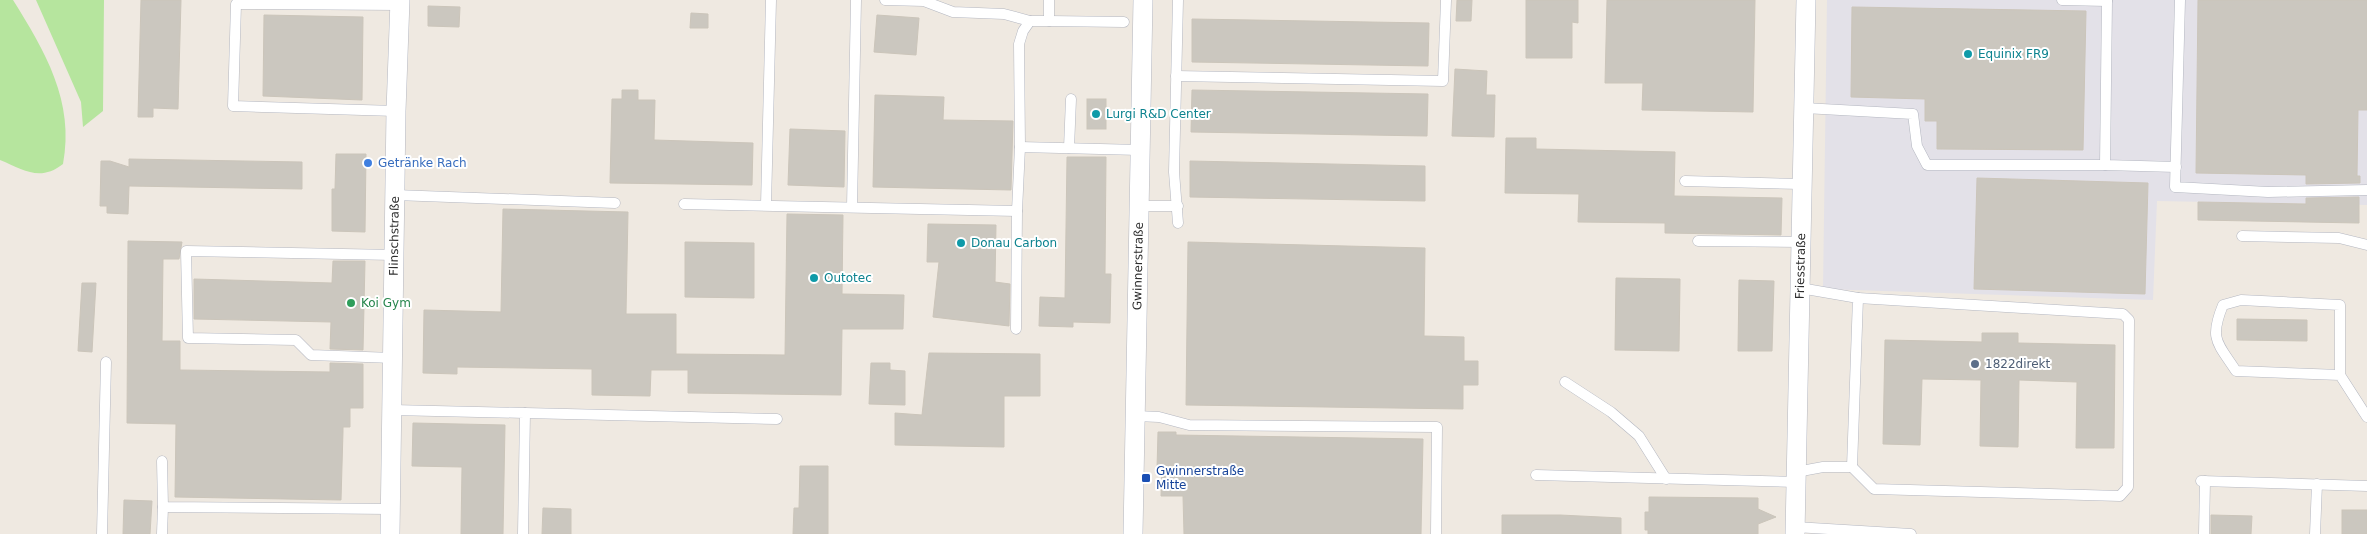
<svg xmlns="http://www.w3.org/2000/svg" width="2367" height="534" font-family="'DejaVu Sans',sans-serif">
<rect width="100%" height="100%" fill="#efe9e1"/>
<!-- industrial -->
<polygon fill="#e3e1e8" points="1827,0 2367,0 2367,205 2157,201 2153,300 1823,289"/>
<!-- green -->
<g fill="#b6e59e">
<path d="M0,0H13C45,51 75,102 63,164C40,182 24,170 0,160Z"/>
<polygon points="36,0 104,0 103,111 83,127 81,102"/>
</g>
<!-- building -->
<g fill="#cbc7bf" stroke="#cbc5ba">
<polygon points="141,0 181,0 178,109 153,108 153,117 138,117"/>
<polygon points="1457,0 1472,0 1471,21 1456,21"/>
<polygon points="1526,0 1578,0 1578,23 1572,22 1572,58 1526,58"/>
<polygon points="1607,0 1755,0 1753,112 1642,110 1643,83 1605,83"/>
<polygon points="2198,0 2367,0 2367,110 2358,110 2357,176 2360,176 2360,183 2306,184 2306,175 2196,173"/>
<polygon points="428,6 460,7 459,27 428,26"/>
<polygon points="1852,7 2086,11 2083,150 1937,149 1937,121 1925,121 1925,99 1851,97"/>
<polygon points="691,13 708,14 708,28 690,28"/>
<polygon points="264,15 363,17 362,100 263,96"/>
<polygon points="877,15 919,18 916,55 874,52"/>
<polygon points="1192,19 1429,23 1428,66 1192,62"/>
<polygon points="1455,69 1487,71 1486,95 1495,95 1494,137 1452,136"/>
<polygon points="622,90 638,90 638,100 655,100 654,140 753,143 752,185 610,183 612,99 622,99"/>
<polygon points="1192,90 1428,94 1427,136 1191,132"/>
<polygon points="875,95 944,97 943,120 1013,121 1011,190 873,187"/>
<rect x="1087" y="99" width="19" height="30"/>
<polygon points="790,129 845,131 844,187 788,185"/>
<polygon points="1506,138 1536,138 1536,149 1675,152 1674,196 1782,198 1781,235 1665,233 1665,223 1578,222 1579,194 1505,193"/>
<polygon points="336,154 366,154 365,232 332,231 332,189 335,189"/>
<polygon points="1067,157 1106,157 1105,274 1111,274 1110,323 1073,322 1073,327 1039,326 1040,297 1065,298"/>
<polygon points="129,159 302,162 302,189 129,186 128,214 107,213 107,206 100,206 101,161 110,161 129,167"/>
<polygon points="1190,161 1425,166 1425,201 1190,197"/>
<polygon points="1977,178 2148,183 2145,294 1974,289"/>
<polygon points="2359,197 2359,223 2198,220 2198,202 2306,204 2306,198"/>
<polygon points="503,209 628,212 626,314 676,314 676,354 785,355 787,214 843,215 842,294 904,295 903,329 842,329 841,395 688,393 688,370 651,370 650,396 592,395 592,369 457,367 457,374 423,373 424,310 501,312"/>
<polygon points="928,224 996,225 995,282 1010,284 1009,326 933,317 939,262 927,262"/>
<polygon points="128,241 182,242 179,259 163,259 162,341 180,341 180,370 330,372 330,363 363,364 363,408 350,408 350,427 343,427 343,431 341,500 175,497 176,424 127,423"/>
<polygon points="685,242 754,243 754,298 685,297"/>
<polygon points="1188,242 1425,248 1424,336 1464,337 1464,361 1478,361 1478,385 1463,385 1463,409 1186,405"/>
<polygon points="333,261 365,261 363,350 330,349 331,322 194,319 194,279 332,283"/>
<polygon points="1616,278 1680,279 1679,351 1615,350"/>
<polygon points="1739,280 1774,281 1772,351 1738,351"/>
<polygon points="82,283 96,283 92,352 78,351"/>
<polygon points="2237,319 2307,320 2307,341 2237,340"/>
<polygon points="1982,333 2018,333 2018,343 2115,345 2114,448 2076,448 2077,382 2019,380 2018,447 1980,446 1981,380 1922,379 1920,445 1883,444 1885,340 1982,342"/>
<polygon points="929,353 1040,354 1040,396 1004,396 1004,447 895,445 895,413 922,415"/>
<polygon points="871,363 890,363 890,370 905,371 905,405 869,404"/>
<polygon points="413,423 505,425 503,534 461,534 462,467 412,466"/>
<polygon points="1158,432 1176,432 1176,435 1423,439 1421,534 1184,534 1183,496 1161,496 1162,469 1157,469"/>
<polygon points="800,466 828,466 828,534 793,534 794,508 799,508"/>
<polygon points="1649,497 1758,498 1758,509 1776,517 1758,524 1758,534 1648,534 1648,530 1645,530 1645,512 1649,512"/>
<polygon points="124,500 152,501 150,534 123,534"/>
<polygon points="543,508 571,509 571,534 542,534"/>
<rect x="2342" y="510" width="25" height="24"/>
<polygon points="1502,515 1560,515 1621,518 1621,534 1502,534"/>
<polygon points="2211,515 2252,516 2251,534 2211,534"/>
</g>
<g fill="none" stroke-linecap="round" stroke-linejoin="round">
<!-- service casing -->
<g stroke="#b4b7c1" stroke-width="11">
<g id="service">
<polyline points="885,0 924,1 953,12 1004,14 1030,21 1049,21 1049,0"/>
<polyline points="1178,0 1174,172 1178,223"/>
<polyline points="2062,0 2107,1"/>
<polyline points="2107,0 2105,165 2176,167"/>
<polyline points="2180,0 2175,187 2268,192 2367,190"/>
<polyline points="1049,21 1124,22"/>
<polyline points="1176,76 1443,81 1446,0"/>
<polyline points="1804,108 1913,114 1917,146 1927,165 2105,165"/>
<polyline points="396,111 233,106 236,4 400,5"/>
<polyline points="1020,147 1019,44 1023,31 1030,21"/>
<polyline points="1069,148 1071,99"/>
<polyline points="1685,181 1802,184"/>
<polyline points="395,195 615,203"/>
<polyline points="684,204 1017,211 1020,147 1140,150"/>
<polyline points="766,205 771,0"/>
<polyline points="1140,206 1178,206"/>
<polyline points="852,207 856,0"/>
<polyline points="2242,236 2339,238 2367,245"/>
<polyline points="1698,241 1801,242"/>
<polyline points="1016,329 1017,211"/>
<polyline points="393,358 311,355 296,340 188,338 186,251 394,255"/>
<path d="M2340,375L2236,371C2217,342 2209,339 2223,305L2241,300L2340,305V375L2367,417"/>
<polyline points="1565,382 1611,412 1639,436 1666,479"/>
<polyline points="392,410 525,413 523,534"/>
<polyline points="525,413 777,419"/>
<polyline points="1136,416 1159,417 1189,425 1437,427 1436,534"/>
<polyline points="162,461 163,507 390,509"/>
<polyline points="1852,467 1874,489 2120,496 2128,487 2129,320 2123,314 1858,298"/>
<polyline points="1796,472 1823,467 1852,467 1858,298 1800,288"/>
<polyline points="1536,475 1796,482"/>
<polyline points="2201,481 2367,486"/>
<polyline points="1795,527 1911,534"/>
<polyline points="102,534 106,362"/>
<polyline points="162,534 163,507"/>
<polyline points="2204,534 2205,481"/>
<polyline points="2315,534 2317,484"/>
</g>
</g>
<!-- minor casing -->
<g stroke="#b4b7c1" stroke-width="20">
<g id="minor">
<path id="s1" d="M390,534L396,111L400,0"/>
<path id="s2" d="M1133,534L1143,0"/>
<path id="s3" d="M1795,534L1806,0"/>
</g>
</g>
<!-- service -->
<use href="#service" stroke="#fff" stroke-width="10"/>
<!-- minor -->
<use href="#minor" stroke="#fff" stroke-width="19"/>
</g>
<!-- markers -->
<g fill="#0f9aa8" stroke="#fff" stroke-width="2">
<circle cx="1968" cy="54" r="5"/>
<circle cx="1096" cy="114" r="5"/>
<circle cx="961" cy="243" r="5"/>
<circle cx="814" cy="278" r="5"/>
</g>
<circle fill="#3f7fe0" stroke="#fff" stroke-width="2" cx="368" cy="163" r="5"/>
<circle fill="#2e9e5b" stroke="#fff" stroke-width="2" cx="351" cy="303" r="5"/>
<circle fill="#5c6f8a" stroke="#fff" stroke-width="2" cx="1975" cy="364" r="5"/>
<rect fill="#1a4fb4" stroke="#fff" stroke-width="2" x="1141" y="473" width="10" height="10" rx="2.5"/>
<g text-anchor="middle" stroke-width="4" stroke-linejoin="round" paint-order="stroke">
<!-- culture labels -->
<g font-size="12" fill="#0d838f" stroke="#fff" text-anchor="start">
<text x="1978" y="58">Equinix FR9</text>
<text x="1106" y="118">Lurgi R&amp;D Center</text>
<text x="971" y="247">Donau Carbon</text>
<text x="824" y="282">Outotec</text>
</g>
<!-- shop labels -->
<g font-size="12" fill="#366cbe" stroke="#fff" text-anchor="start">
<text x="378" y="167">Getränke Rach</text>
</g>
<!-- street labels -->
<g font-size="12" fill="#2e2e2e" stroke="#fff">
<text dy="4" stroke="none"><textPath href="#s1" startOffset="298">Flinschstraße</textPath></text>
<text dy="4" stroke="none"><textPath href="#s2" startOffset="268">Gwinnerstraße</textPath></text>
<text dy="4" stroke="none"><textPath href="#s3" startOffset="268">Friesstraße</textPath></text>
</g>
<!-- leisure labels -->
<g font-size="12" fill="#27864d" stroke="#fff" text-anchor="start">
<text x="361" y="307">Koi Gym</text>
</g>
<!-- service labels -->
<g font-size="12" fill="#4e5e75" stroke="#fff" text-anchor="start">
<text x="1985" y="368">1822direkt</text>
</g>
<!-- transit labels -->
<g font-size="12" fill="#164399" stroke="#fff" text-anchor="start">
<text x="1156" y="475">Gwinnerstraße<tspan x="1156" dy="14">Mitte</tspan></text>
</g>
</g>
</svg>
